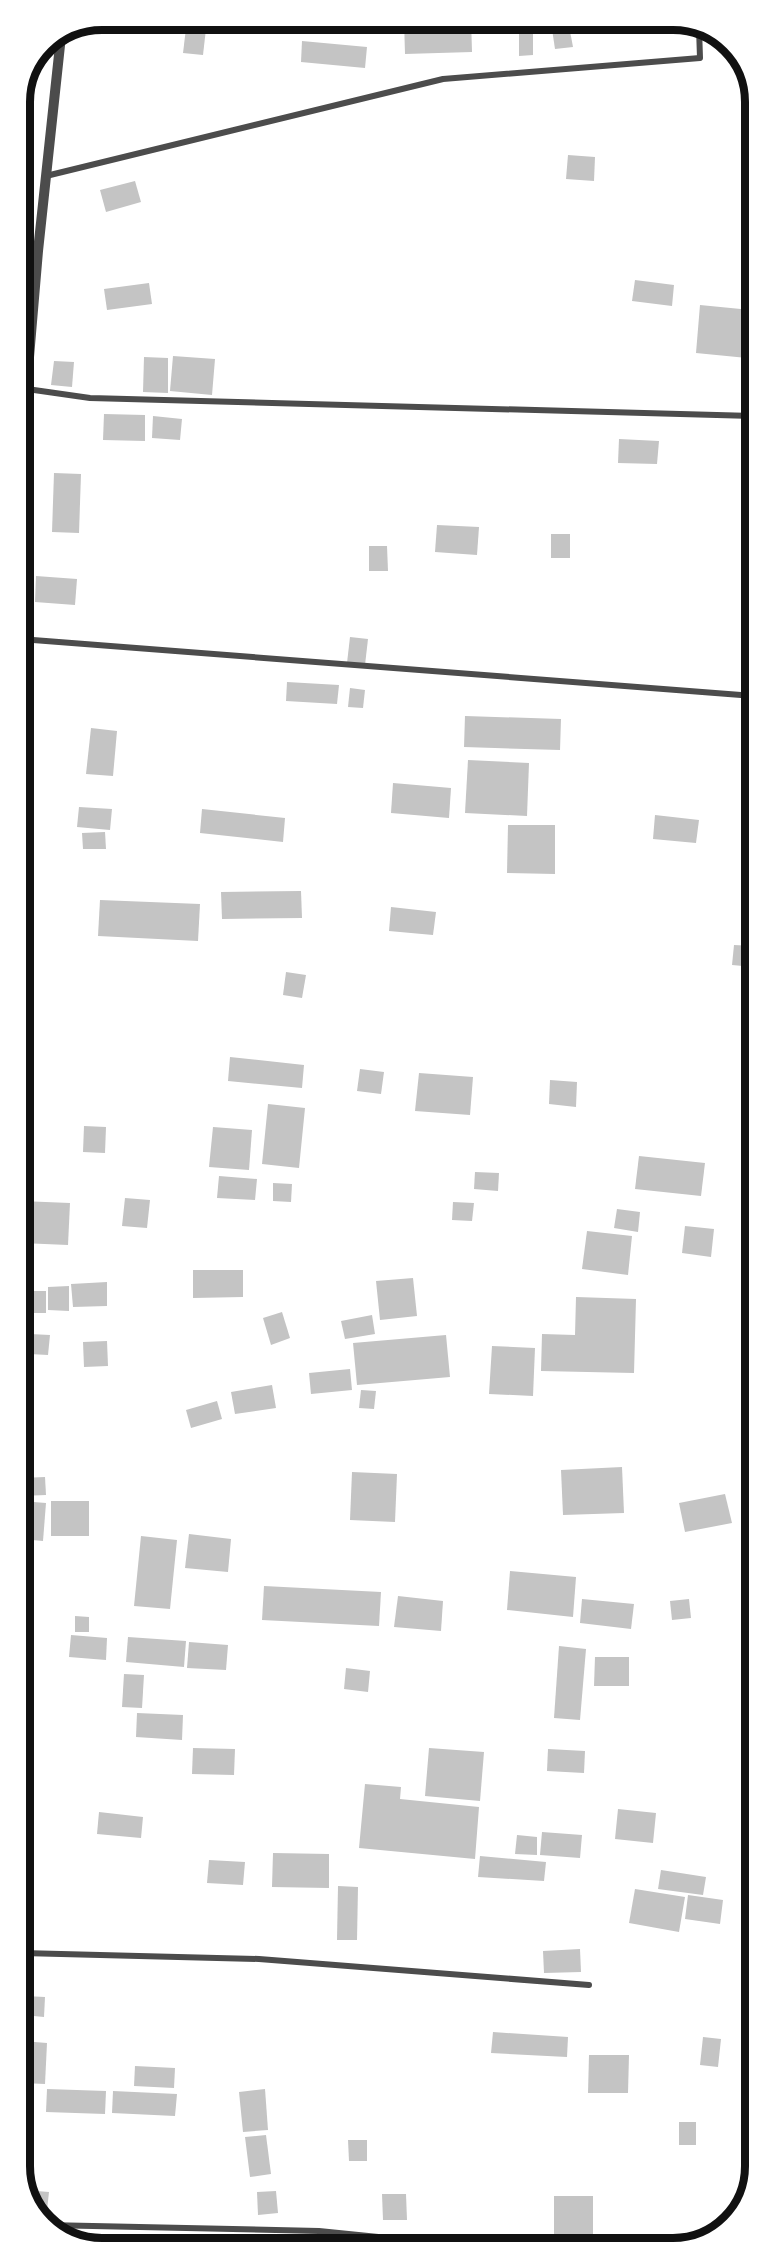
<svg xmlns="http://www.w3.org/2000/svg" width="775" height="2268" font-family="Arial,sans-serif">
<rect width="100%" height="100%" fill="#fff"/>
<!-- building -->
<g fill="#c4c4c4">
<polygon points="187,20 207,20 203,55 183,53"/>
<polygon points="301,20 326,20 325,32 301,31"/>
<polygon points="404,20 471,20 472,52 405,54"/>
<polygon points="569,26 573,47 555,49 552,29"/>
<polygon points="519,31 533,31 533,55 519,56"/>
<polygon points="302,41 367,47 365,68 301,62"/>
<polygon points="568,155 595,157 594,181 566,179"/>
<polygon points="135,181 141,202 106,212 100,190"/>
<polygon points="635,280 674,285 672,306 632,301"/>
<polygon points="149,283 152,304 107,310 104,289"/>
<polygon points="700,305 751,310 747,358 696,353"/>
<polygon points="173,356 215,359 212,395 170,391"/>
<polygon points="144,357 168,358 168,393 143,392"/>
<polygon points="54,361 74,362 72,387 51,385"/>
<polygon points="104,414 145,415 145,441 103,440"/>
<polygon points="153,416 182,419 180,440 152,438"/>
<polygon points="619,439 659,441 657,464 618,463"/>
<polygon points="54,473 81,474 79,533 52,532"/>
<polygon points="437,525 479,527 477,555 435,552"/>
<rect x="551" y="534" width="19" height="24"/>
<polygon points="369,546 387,546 388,571 369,571"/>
<polygon points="36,576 77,579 75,605 35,602"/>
<polygon points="350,637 368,639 365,665 347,663"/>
<polygon points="287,682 339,685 337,704 286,701"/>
<polygon points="350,688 365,690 363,708 348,707"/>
<polygon points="465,716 561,719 560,750 464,747"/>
<polygon points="91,728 117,731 113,776 86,774"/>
<polygon points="468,760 529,763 527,816 465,813"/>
<polygon points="393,783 451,788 449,818 391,813"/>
<polygon points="79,807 112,809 110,830 77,827"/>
<polygon points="202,809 285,818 283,842 200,833"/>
<polygon points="655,815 699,820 696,843 653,839"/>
<polygon points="742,824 754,825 754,846 741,845"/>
<polygon points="508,825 555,825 555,874 507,873"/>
<polygon points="105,832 106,849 83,849 82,833"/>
<polygon points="301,891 302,918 222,919 221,892"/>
<polygon points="100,900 200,904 198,941 98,936"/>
<polygon points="391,907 436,912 433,935 389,931"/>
<polygon points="734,945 754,946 754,967 732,965"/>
<polygon points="286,972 306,975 302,998 283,995"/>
<polygon points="230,1057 304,1065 302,1088 228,1081"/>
<polygon points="360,1069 384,1072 381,1094 357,1091"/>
<polygon points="419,1073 473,1077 470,1115 415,1111"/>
<polygon points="550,1080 577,1082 576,1107 549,1104"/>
<polygon points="268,1104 305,1108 299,1168 262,1164"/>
<polygon points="84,1126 106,1127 105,1153 83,1152"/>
<polygon points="213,1127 252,1130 249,1170 209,1167"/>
<polygon points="639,1156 705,1163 701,1196 635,1189"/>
<polygon points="753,1163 754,1163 754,1180 751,1179"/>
<polygon points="475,1172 499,1173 498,1191 474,1189"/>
<polygon points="219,1176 257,1179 255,1200 217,1198"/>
<polygon points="273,1183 292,1184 291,1202 273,1201"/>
<polygon points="125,1198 150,1200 147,1228 122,1226"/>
<polygon points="21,1201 70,1203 68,1245 21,1243"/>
<polygon points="453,1202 474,1203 472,1221 452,1220"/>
<polygon points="617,1209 640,1212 638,1232 614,1228"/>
<polygon points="685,1226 714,1229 711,1257 682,1253"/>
<polygon points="587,1231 632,1236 628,1275 582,1269"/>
<polygon points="193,1270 243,1270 243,1297 193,1298"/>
<polygon points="413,1278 417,1316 380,1320 376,1281"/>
<polygon points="107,1282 107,1306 73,1307 71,1284"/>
<polygon points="69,1286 69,1311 48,1310 48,1287"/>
<rect x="21" y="1291" width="25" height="22"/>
<polygon points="576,1297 636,1299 634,1373 541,1371 542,1334 575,1335"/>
<polygon points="282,1312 290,1338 271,1345 263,1318"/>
<polygon points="372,1315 375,1334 345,1339 341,1321"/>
<polygon points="30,1334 50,1335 48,1355 29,1354"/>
<polygon points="446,1335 450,1377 357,1385 353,1343"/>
<polygon points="107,1341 108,1366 84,1367 83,1342"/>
<polygon points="492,1346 535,1348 533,1396 489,1394"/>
<polygon points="350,1369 352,1390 311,1394 309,1373"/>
<polygon points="272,1385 276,1408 235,1414 231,1392"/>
<polygon points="361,1390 376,1391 374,1409 359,1408"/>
<polygon points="217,1401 222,1419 191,1428 186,1410"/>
<polygon points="622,1467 624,1513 563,1515 561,1470"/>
<polygon points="352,1472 397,1474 395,1522 350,1520"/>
<polygon points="45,1477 46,1495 21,1496 21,1478"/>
<polygon points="725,1494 732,1523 685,1532 679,1503"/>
<polygon points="21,1501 46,1503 43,1541 21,1539"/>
<rect x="51" y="1501" width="38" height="35"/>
<polygon points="189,1534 231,1539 228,1572 185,1568"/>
<polygon points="141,1536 177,1540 170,1609 134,1606"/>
<polygon points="510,1571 576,1577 573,1617 507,1610"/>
<polygon points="264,1586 381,1592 379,1626 262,1620"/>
<polygon points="398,1596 443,1601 441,1631 394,1627"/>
<polygon points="582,1599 634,1604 631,1629 580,1623"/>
<polygon points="689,1599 691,1618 672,1620 670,1601"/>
<polygon points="75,1616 89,1617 89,1632 75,1632"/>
<polygon points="71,1635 107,1638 106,1660 69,1657"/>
<polygon points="742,1636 755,1636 755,1657 741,1657"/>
<polygon points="128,1637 186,1641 184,1667 126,1662"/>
<polygon points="189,1642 228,1645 226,1670 187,1668"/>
<polygon points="559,1646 586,1649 580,1720 554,1718"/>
<polygon points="595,1657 629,1657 629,1686 594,1686"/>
<polygon points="346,1668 370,1671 368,1692 344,1689"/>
<polygon points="124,1674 144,1675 142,1708 122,1707"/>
<polygon points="137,1713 183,1715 182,1740 136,1737"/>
<polygon points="193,1748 235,1749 234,1775 192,1774"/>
<polygon points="429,1748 484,1752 480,1801 425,1796"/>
<polygon points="548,1749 585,1751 584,1773 547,1771"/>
<polygon points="365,1784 401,1787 400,1799 479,1807 475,1859 359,1848"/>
<polygon points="618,1809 656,1813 653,1843 615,1839"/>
<polygon points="99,1812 143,1817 141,1838 97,1834"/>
<polygon points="542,1832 582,1835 580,1858 540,1855"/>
<polygon points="517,1835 537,1837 537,1855 515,1854"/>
<polygon points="273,1853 329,1854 329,1888 272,1887"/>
<polygon points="480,1856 546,1862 544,1881 478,1877"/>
<polygon points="209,1860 245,1862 243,1885 207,1883"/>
<polygon points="661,1870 706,1877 703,1895 658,1889"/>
<polygon points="338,1886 358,1887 357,1940 337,1940"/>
<polygon points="635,1889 685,1897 679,1932 629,1923"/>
<polygon points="688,1895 723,1900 720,1924 685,1919"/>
<polygon points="580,1949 581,1972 544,1973 543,1951"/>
<polygon points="25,1996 45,1997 44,2017 23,2015"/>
<polygon points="743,1999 755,1999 755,2027 742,2027"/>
<polygon points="493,2032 568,2037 567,2057 491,2053"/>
<polygon points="703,2037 721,2039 718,2067 700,2065"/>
<polygon points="22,2041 47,2043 45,2084 22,2083"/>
<polygon points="589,2055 629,2055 628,2093 588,2093"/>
<polygon points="135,2066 175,2068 174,2088 134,2086"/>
<polygon points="47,2089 106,2091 105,2114 46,2112"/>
<polygon points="265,2089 268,2130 243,2132 239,2092"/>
<polygon points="113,2091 177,2094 175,2116 112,2113"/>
<rect x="679" y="2122" width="17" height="23"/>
<polygon points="266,2135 271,2174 250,2177 245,2137"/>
<polygon points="348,2140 367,2140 367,2161 349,2161"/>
<polygon points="24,2190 49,2192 47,2210 36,2209"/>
<polygon points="276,2191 278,2213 258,2215 257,2192"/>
<polygon points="382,2194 406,2194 407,2220 383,2220"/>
<rect x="554" y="2196" width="39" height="44"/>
<polygon points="126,2245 154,2246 154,2248 126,2248"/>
</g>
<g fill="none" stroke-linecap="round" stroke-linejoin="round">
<!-- minor -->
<g stroke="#4c4c4c" stroke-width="6">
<polyline points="46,176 443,79 700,58 699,28"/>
<polyline points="20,256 38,251"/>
<polyline points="27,389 90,398 753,416"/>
<polyline points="20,639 754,696"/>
<polyline points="22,1953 259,1959 589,1985"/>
<polyline points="46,2225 319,2231 477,2247"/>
</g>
<!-- tertiary -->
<polyline stroke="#4c4c4c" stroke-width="10" points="20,463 38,251 61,36"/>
</g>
<!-- crop -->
<path d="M0 0H775V2268H0ZM102 30H673A72 72 0 0 1 745 102V2166A72 72 0 0 1 673 2238H102A72 72 0 0 1 30 2166V102A72 72 0 0 1 102 30Z" fill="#fff" fill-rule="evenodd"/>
<path fill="none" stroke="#111" stroke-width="8" d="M102 30H673A72 72 0 0 1 745 102V2166A72 72 0 0 1 673 2238H102A72 72 0 0 1 30 2166V102A72 72 0 0 1 102 30Z"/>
</svg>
